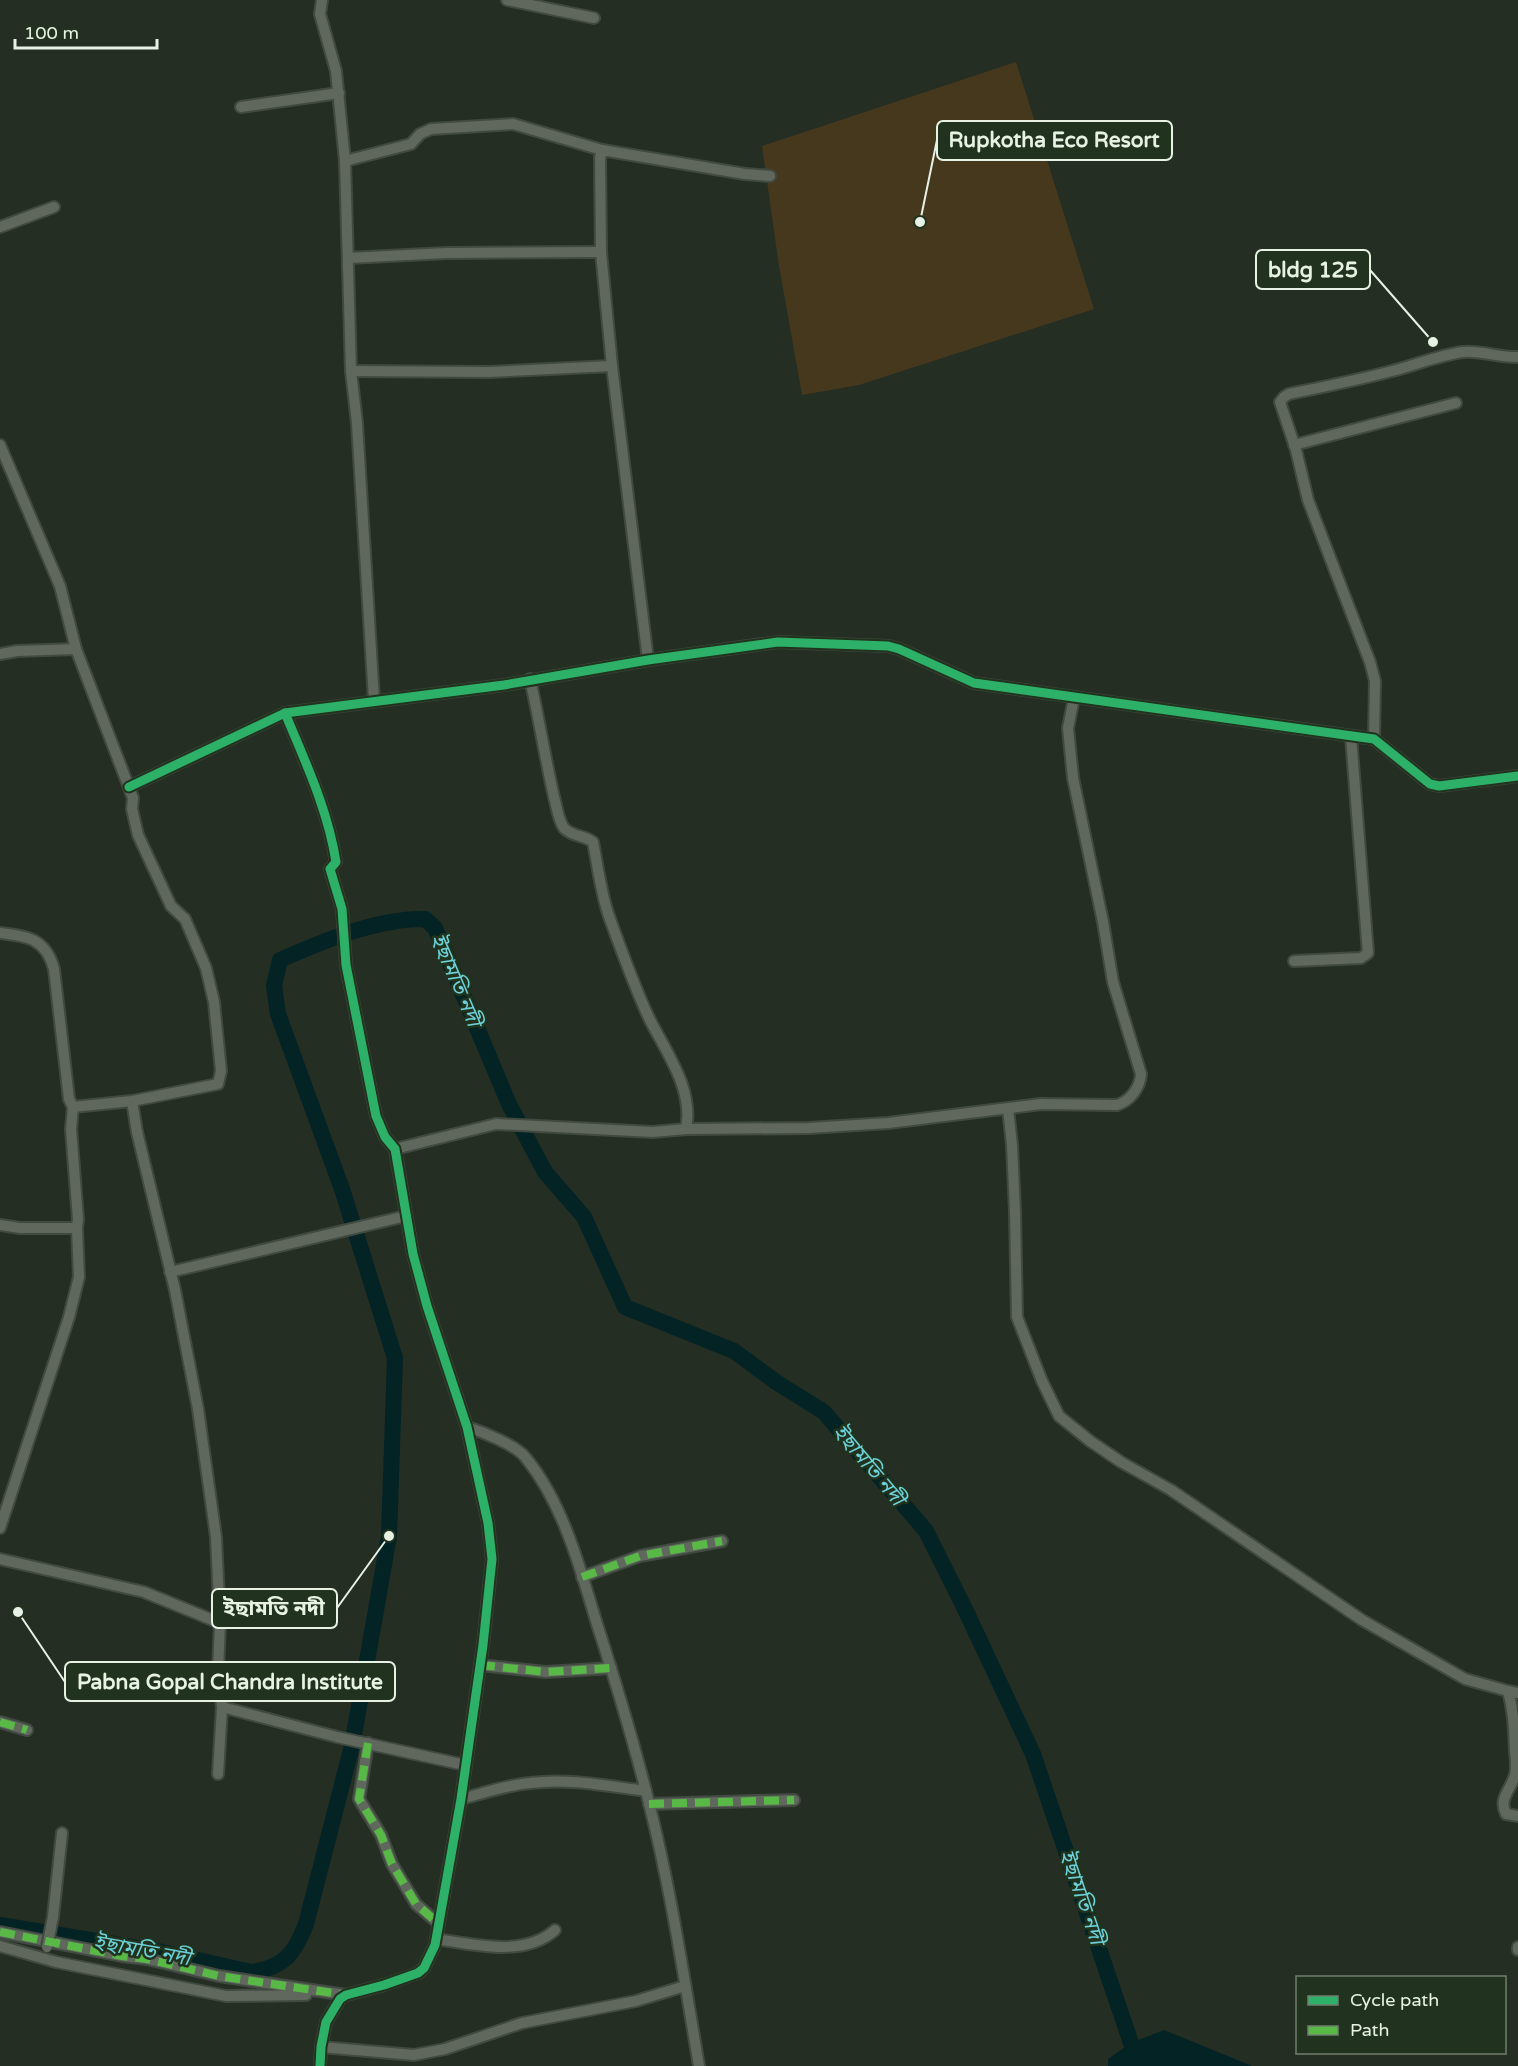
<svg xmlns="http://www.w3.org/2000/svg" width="1518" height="2066" font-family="'Varela Round','Noto Sans Bengali',sans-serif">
<rect width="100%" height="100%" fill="#242e23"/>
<!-- green -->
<polygon fill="#46381d" points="1016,62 1094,309 859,385 802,395 779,266 762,146"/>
<!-- water -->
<polygon fill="#032324" points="1164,2030 1252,2066 1108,2066 1108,2059 1131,2043"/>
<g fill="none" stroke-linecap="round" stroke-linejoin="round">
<!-- river -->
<path stroke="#032324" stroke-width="16" d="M0,1925L162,1952L251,1972C284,1968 295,1953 306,1924L352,1746L389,1536L395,1358L342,1189L278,1014L274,986L280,960C323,941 378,918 425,919L435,928L509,1104L545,1172L584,1217L625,1307L734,1351L776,1382L824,1412L926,1531L964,1607L1033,1754L1131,2043L1136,2055L1144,2066"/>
<!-- minor casing -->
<g stroke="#414a40" stroke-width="14">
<g id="minor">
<polyline points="322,0 320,14 336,71 345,161 351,371 357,423 374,700"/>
<polyline points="507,0 594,18"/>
<polyline points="241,107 339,93"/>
<polyline points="345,161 411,144 420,134 431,129 513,124 602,150"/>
<polyline points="0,227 54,207"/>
<polyline points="348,258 447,253 601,252"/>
<polyline points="351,371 489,372 612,366"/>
<polyline points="0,445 60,586 76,649 133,798 132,809 138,835 171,906 185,919 206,968 214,1002 221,1071 218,1084 132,1101 73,1107"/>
<polyline points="1294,445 1456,403"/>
<polyline points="0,654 17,651 76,649"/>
<polyline points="648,660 612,366 601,252 600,158 602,150 745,174 770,176"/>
<path d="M285,713C305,761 328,810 336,862L330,869L342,909L346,965L376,1116L385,1137L395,1149L413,1254L427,1306L467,1427L488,1523L492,1559L483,1645L461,1799L435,1945L424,1968L418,1973L384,1985L346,1995L340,1999L326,2022L321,2047L320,2066"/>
<path d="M1374,739L1375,681L1370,662L1308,500L1296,450L1280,402L1284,397L1289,394C1323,387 1358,380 1392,371C1416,365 1439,355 1463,352C1481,350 1500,358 1518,357"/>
<polyline points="129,787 285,713 504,685 648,660 778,642 888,646 899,649 974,683 1374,739 1430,784 1439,786 1518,776"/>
<path d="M0,933C28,936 46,939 54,969L69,1099L73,1107L71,1129L78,1219L77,1228L79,1277L69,1317L0,1528"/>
<polyline points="1294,961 1361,958 1368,953 1351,737"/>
<polyline points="132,1101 137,1132 175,1290 198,1409 216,1537 220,1623 218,1671 222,1707 218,1774"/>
<polyline points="1008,1109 1012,1145 1015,1212 1017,1317 1042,1381 1059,1416 1090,1441 1121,1462 1171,1490 1362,1620 1465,1679 1508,1691"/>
<path d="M686,1129L809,1128L888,1123L1041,1104L1117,1105C1130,1101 1140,1088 1141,1074L1113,982L1103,922L1073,778L1068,728L1074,698"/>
<path d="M395,1149L496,1124L653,1132L686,1129C694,1089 666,1052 649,1018C634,986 622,952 610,919C601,895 598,867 593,842C585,835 572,837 564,828C558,820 557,807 554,797C545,758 539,718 530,679"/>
<polyline points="0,1225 20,1228 77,1228"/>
<polyline points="170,1272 406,1216"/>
<path d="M467,1427C483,1432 516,1445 526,1458C564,1505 580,1568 597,1624C616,1683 634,1743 649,1803C671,1890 684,1978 699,2066"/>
<polyline points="0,1559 144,1592 220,1623"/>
<polyline points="582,1577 640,1556 722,1541"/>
<polyline points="480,1665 546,1672 611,1668"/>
<path d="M1518,1693L1508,1691C1514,1712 1514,1730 1515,1752C1516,1760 1517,1767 1515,1775C1511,1790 1498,1798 1506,1814L1518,1816"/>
<polyline points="222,1707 337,1737 465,1765"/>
<polyline points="0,1722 27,1730"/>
<polyline points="368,1743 359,1799 381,1835 392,1864 416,1904 439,1924"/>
<path d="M461,1799C484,1793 507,1785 530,1783C569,1778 607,1786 646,1791"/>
<polyline points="649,1804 794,1800"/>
<polyline points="53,1917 62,1833"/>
<polyline points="0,1932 122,1956 147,1959 219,1976 346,1995"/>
<path d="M436,1939C472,1944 524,1958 555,1930"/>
<polyline points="0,1946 56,1962 226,1996 306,1995"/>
<polyline points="1518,1950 1518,1947"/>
<polyline points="321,2047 414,2055 445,2049 522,2023 636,2001 685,1986"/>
</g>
</g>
<!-- minor -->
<use href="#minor" stroke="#60685e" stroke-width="10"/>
<!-- minor-bridge casing -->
<g stroke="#414a40" stroke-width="14" stroke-linecap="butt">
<polyline id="minor-bridge" points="47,1947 53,1917"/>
</g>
<!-- minor-bridge -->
<use href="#minor-bridge" stroke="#60685e" stroke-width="10"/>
<!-- quiet -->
<g stroke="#58b947" stroke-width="8" stroke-dasharray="15 8" stroke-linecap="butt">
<polyline points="582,1577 640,1556 722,1541"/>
<polyline points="480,1665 546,1672 611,1668"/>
<polyline points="0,1722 27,1730"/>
<polyline points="368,1743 359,1799 381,1835 392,1864 416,1904 439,1924"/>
<polyline points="649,1804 794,1800"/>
<polyline points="0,1932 122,1956 147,1959 219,1976 346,1995"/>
</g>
<!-- cycleway casing -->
<g stroke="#21331e" stroke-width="13">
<g id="cycleway">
<path d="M285,713C305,761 328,810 336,862L330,869L342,909L346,965L376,1116L385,1137L395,1149L413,1254L427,1306L467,1427L488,1523L492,1559L483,1645L461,1799L435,1945L424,1968L418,1973L384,1985L346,1995L340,1999L326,2022L321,2047L320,2066"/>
<polyline points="129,787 285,713 504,685 648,660 778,642 888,646 899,649 974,683 1374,739 1430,784 1439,786 1518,776"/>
</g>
</g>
<!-- cycleway -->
<use href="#cycleway" stroke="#2db169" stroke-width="9"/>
</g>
<g text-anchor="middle" stroke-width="5" stroke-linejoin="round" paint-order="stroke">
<!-- water labels -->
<g font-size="21" font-style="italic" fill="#6cd1d8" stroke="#21331e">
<text transform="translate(456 980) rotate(67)" y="7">ইছামতি নদী</text>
<text transform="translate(869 1465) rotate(50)" y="7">ইছামতি নদী</text>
<text transform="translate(1082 1897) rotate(71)" y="7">ইছামতি নদী</text>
<text transform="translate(142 1950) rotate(10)" y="7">ইছামতি নদী</text>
</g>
</g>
<!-- callouts -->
<path fill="none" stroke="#e7f2e5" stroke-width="2" d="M920 222L937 140M1433 342L1370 270M389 1536L337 1608M18 1612L65 1682"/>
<g fill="#e7f2e5" stroke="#21331e" stroke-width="2">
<circle cx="920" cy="222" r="6"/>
<circle cx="1433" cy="342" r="6"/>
<circle cx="389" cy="1536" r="6"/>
<circle cx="18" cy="1612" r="6"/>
</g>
<g fill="#21331e" stroke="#e7f2e5" stroke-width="2">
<rect x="937" y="121" width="235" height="39" rx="6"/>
<rect x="1256" y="250" width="114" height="39" rx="6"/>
<rect x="212" y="1589" width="125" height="39" rx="6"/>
<rect x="65" y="1662" width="330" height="39" rx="6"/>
</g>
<g font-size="21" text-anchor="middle" font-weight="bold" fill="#e7f2e5">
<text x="1054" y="147">Rupkotha Eco Resort</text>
<text x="1313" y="277">bldg 125</text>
<text x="274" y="1615">ইছামতি নদী</text>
<text x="230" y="1689">Pabna Gopal Chandra Institute</text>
</g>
<!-- legend -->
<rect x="1296" y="1976" width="210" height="78" fill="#21331e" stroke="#707f6e" stroke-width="1.5"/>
<rect x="1308" y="1996" width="30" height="9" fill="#2db169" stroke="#707f6e" stroke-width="1.5"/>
<text x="1350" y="2006" font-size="18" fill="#e7f2e5">Cycle path</text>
<rect x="1308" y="2026" width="30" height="9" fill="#58b947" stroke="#707f6e" stroke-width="1.5"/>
<text x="1350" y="2036" font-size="18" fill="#e7f2e5">Path</text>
<!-- scale -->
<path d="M15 39v9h142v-9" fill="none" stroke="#e7f2e5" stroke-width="3"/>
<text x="24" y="39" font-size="18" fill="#e7f2e5" stroke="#21331e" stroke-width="4.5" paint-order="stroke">100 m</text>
</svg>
